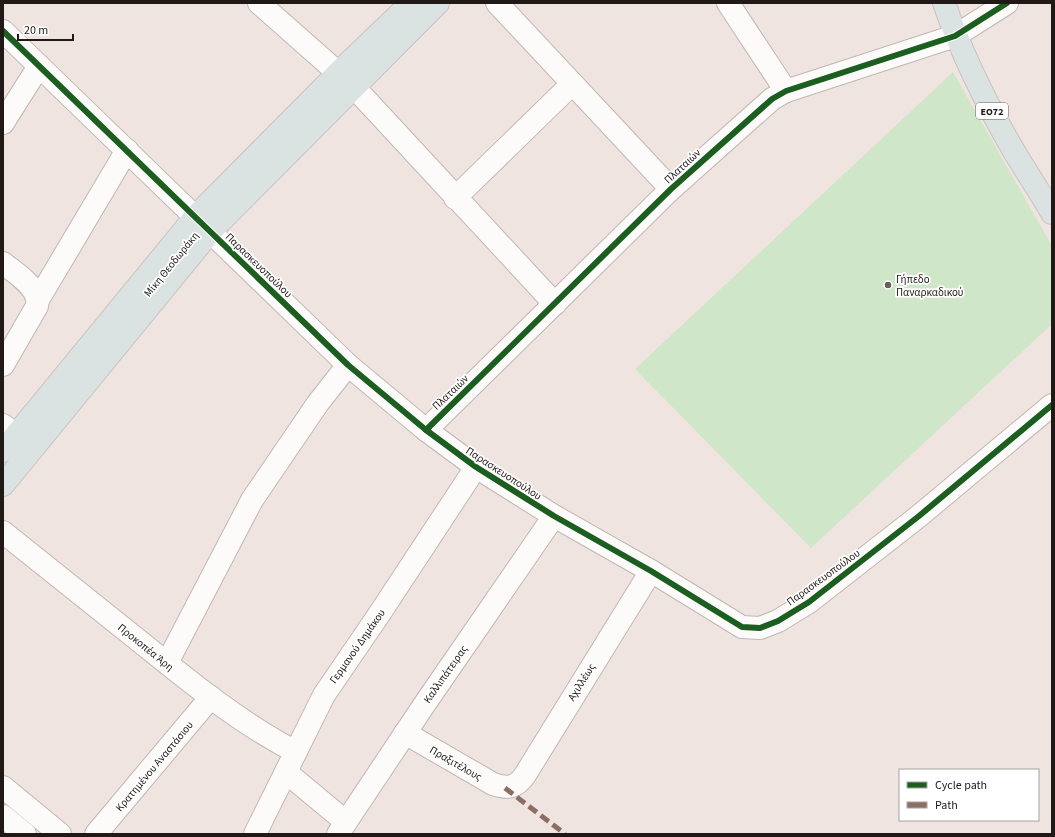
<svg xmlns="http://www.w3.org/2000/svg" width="1055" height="837" font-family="'Source Sans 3',sans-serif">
<rect width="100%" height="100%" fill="#efe4df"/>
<!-- green -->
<polygon fill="#d0e6c8" points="953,72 1052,246 1052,324 811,548 635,369"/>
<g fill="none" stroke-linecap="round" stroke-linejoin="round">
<!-- minor casing -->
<g stroke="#c0b7b4" stroke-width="24">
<g id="minor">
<polyline points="259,3 354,87 555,304"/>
<polyline points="497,3 671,189"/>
<polyline points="728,3 786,91"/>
<polyline points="3,31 348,365 426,430 476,467 554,516 651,571 742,627 760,628 778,621 809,602 919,516 1052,405"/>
<polyline points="3,123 39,66"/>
<polyline points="455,198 572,84"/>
<path d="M3,263C15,273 41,288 37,306L3,365"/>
<polyline points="38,300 127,150"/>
<polyline points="3,425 16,435"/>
<polyline points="426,430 671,189 772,99 786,91 955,36 1007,3"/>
<path d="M3,532C51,570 99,609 148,648C195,686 242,724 296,752"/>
<polyline points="167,663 252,500 318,403 348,365"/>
<path d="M405,733L493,784C508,789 516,788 525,775L651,571"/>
<polyline points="287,773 346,822"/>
<polyline points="96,834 211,697"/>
<polyline points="255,834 324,695 380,613 476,467"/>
<polyline points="338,834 424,705 554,516"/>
</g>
</g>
<!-- secondary casing -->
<g stroke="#c0b7b4" stroke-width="24">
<g id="secondary">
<polyline points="3,787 60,834"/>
<polyline points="3,816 25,834"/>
</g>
</g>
<!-- primary casing -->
<g stroke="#c8c3c1" stroke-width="24">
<g id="primary">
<path d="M944,3C962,55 987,105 1015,153C1027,173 1040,192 1052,213"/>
<polyline points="3,451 195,217 338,73 411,3"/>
<polyline points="3,485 211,231 438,3"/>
</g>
</g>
<!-- minor -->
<use href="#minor" stroke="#fdfbfa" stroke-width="22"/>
<!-- secondary -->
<use href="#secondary" stroke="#fdfbfa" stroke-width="22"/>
<!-- primary -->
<use href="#primary" stroke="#dbe3e2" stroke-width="22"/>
<!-- quiet -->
<polyline stroke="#8d6e63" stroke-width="5" stroke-dasharray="10 5" stroke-linecap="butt" points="505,788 565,834"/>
<!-- cycleway casing -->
<g stroke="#fff" stroke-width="8">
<g id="cycleway">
<polyline points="3,31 348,365 426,430 476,467 554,516 651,571 742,627 760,628 778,621 809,602 919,516 1052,405"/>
<polyline points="426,430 671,189 772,99 786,91 955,36 1007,3"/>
</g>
</g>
<!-- cycleway -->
<use href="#cycleway" stroke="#1b5e20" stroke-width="6"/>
</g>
<!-- markers -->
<circle fill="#68605c" stroke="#fff" stroke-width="1.5" cx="888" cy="285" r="4"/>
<g text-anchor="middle" stroke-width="3.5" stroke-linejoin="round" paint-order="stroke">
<!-- shield labels -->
<rect fill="#fff" stroke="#635e5c" stroke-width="1" x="976" y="103" width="32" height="16" rx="3"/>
<g font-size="10" font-weight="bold" fill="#201916">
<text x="992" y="115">ΕΟ72</text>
</g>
<!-- street labels -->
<g font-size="11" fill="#201916" stroke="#fff">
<text transform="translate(682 166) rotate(-43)" y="4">Πλαταιών</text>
<text transform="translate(171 264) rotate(-51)" y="4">Μίκη Θεοδωράκη</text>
<text transform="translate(259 265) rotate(44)" y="4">Παρασκευοπούλου</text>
<text transform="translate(450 392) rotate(-44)" y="4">Πλαταιών</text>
<text transform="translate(504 473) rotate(33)" y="4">Παρασκευοπούλου</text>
<text transform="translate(823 577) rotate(-36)" y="4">Παρασκευοπούλου</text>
<text transform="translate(357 646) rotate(-55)" y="4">Γερμανού Δημάκου</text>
<text transform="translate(146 647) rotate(39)" y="4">Προκοπέα Άρη</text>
<text transform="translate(445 674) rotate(-55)" y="4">Καλλιπάτειρας</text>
<text transform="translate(581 682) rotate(-58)" y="4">Αχιλλέως</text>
<text transform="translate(456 763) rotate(30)" y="4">Πραξιτέλους</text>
<text transform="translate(154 766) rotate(-50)" y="4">Κρατημένου Αναστάσιου</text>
</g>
<!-- poi labels -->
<g font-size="11" fill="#201916" stroke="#fff" text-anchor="start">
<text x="896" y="283">Γήπεδο<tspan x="896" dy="13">Παναρκαδικού</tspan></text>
</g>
</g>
<!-- border -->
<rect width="1055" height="837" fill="none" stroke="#201916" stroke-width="8"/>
<!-- legend -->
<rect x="899" y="769" width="140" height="52" fill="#ffffff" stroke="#a6a3a2"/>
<rect x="907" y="782" width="20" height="6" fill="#1b5e20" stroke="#a6a3a2"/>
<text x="935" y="789" font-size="12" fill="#201916">Cycle path</text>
<rect x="907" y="802" width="20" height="6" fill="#8d6e63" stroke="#a6a3a2"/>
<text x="935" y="809" font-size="12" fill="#201916">Path</text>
<!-- scale -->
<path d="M18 34v6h55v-6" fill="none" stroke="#201916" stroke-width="2"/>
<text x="24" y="34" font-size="12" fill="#201916" stroke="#ffffff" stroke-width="3" paint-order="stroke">20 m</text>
</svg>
